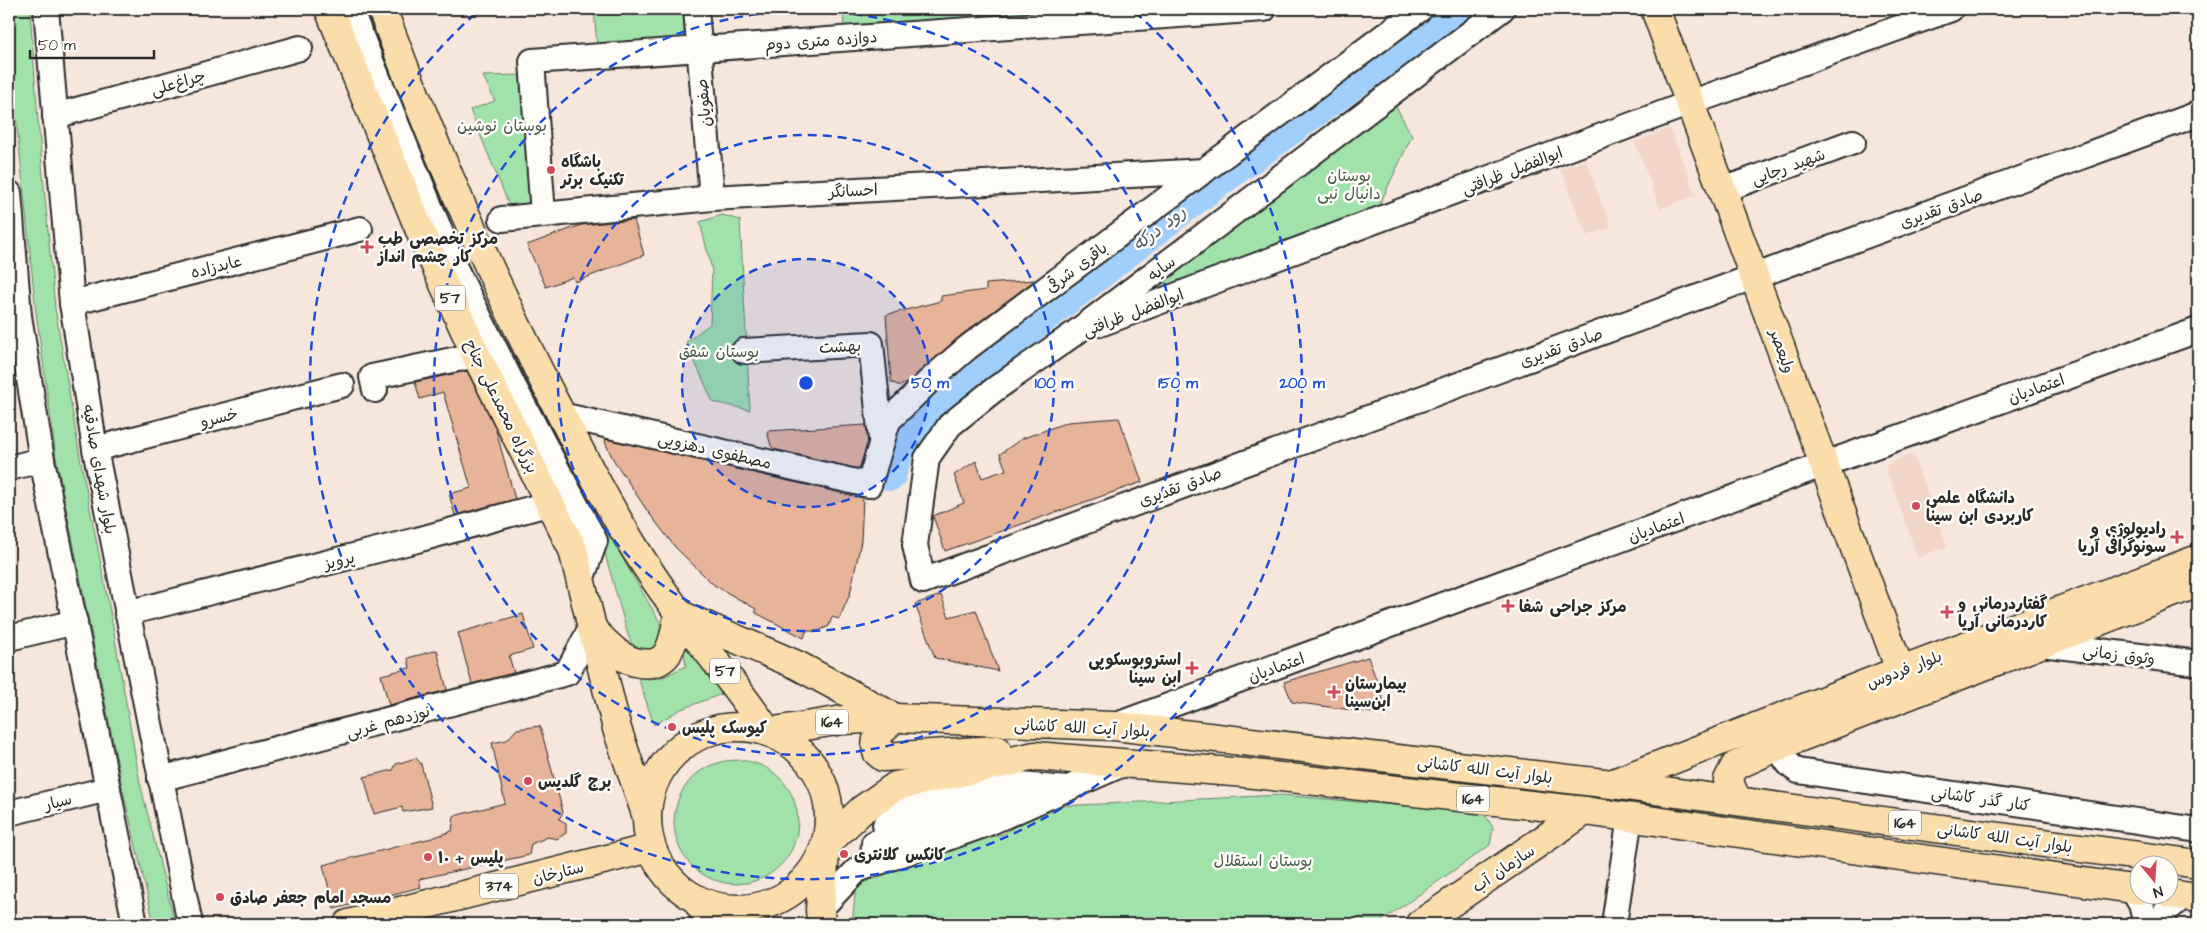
<svg xmlns="http://www.w3.org/2000/svg" width="2207" height="933" font-family="'Architects Daughter','Playpen Sans Arabic',sans-serif">
<rect width="100%" height="100%" fill="#f6e6db"/>
<filter id="ink" filterUnits="userSpaceOnUse"><feTurbulence type="fractalNoise" baseFrequency=".02" numOctaves="2"/><feDisplacementMap in="SourceGraphic" scale="10" xChannelSelector="R" yChannelSelector="G"/><feConvolveMatrix kernelMatrix="1 2 1 2 8 2 1 2 1" color-interpolation-filters="sRGB"/></filter>
<g filter="url(#ink)">
<!-- built -->
<g fill="#f2d7c8">
<polygon points="1670,128 1696,195 1660,209 1635,142"/>
<polygon points="1586,160 1611,227 1586,236 1561,169"/>
<polygon points="1913,454 1947,546 1918,558 1885,465"/>
</g>
<!-- green -->
<g fill="#a1e2ab" stroke="#66866b">
<polygon points="9,9 30,9 38,121 55,308 79,452 111,616 140,783 175,924 154,924 122,786 56,457 36,312 17,126"/>
<polygon points="594,9 683,9 684,35 677,42 597,48"/>
<polygon points="843,9 1149,9 844,33"/>
<polygon points="525,75 533,206 511,210 470,110 495,101 483,76"/>
<polygon points="1395,105 1412,136 1376,212 1166,292 1158,283"/>
<polygon points="722,215 740,220 750,410 713,402 686,342 710,324 712,270 700,222"/>
<polygon points="609,535 665,631 657,651 634,649 628,635 601,540"/>
<polygon points="681,632 722,694 681,709 654,725 636,671 648,679 661,678 686,666"/>
<circle cx="736" cy="822" r="62"/>
<polygon points="1281,795 1484,813 1493,828 1490,845 1377,924 852,924 856,886 860,881 901,859 1003,834 1031,817 1061,806"/>
</g>
<g fill="none" stroke-linecap="round" stroke-linejoin="round">
<!-- river -->
<path stroke="#a1cffc" stroke-width="30" d="M891,476C901,438 922,420 948,393L1200,196L1457,9"/>
</g>
<!-- building -->
<g fill="#e7b49a" stroke="#2b2b2b">
<polygon points="634,220 644,255 575,282 573,277 546,287 527,245 581,225"/>
<polygon points="1035,280 959,337 910,381 900,386 891,382 886,315 941,301 941,296 986,290 986,284"/>
<polygon points="467,371 495,427 515,499 455,515 449,494 471,488 443,392 420,399 415,382"/>
<polygon points="1119,418 1142,482 945,551 933,516 964,503 954,475 976,461 982,478 1006,470 1000,454 1021,439 1068,422"/>
<polygon points="866,425 868,441 859,469 774,449 771,446 767,431"/>
<polygon points="606,439 863,498 861,541 850,594 839,619 832,617 829,626 818,631 806,631 804,638 756,613 756,609 714,585 675,547 646,509 613,459 605,442"/>
<polygon points="941,595 949,617 976,610 998,671 935,658 915,604"/>
<polygon points="523,614 533,649 509,656 514,673 472,684 458,633"/>
<polygon points="437,650 447,690 389,705 381,675 410,668 408,658"/>
<polygon points="1368,657 1389,715 1292,702 1284,682"/>
<polygon points="540,726 563,812 559,819 566,823 566,833 557,839 548,837 531,844 529,855 419,879 421,887 334,909 323,865 432,838 452,831 454,816 505,803 492,743 507,740 517,729"/>
<polygon points="416,758 421,764 432,807 403,812 402,807 374,814 364,777 393,770 396,764"/>
</g>
<g fill="none" stroke-linecap="round" stroke-linejoin="round">
<!-- minor casing -->
<g stroke="#2b2b2b" stroke-width="28">
<g id="minor">
<polyline points="46,9 72,303 95,449 190,924"/>
<polyline points="350,9 455,268 514,387 595,541 580,583"/>
<polyline points="696,9 712,198"/>
<polyline points="1502,9 1075,333 995,389 950,425 927,458 915,545 923,581 2198,114"/>
<polyline points="55,116 300,48"/>
<polyline points="1723,190 1853,142"/>
<polyline points="9,193 19,316 42,460 135,924"/>
<polyline points="543,215 532,61 1264,9"/>
<polyline points="502,219 712,198 1204,171"/>
<polyline points="72,303 360,229"/>
<polyline points="1100,324 1690,103 1951,9"/>
<polyline points="744,351 871,344 881,439"/>
<polyline points="375,390 372,377 476,355"/>
<polyline points="561,415 869,485 888,421 929,381 967,348 1420,9"/>
<polyline points="95,449 342,385"/>
<polyline points="9,468 42,460"/>
<polyline points="127,613 417,540 551,503"/>
<polyline points="9,638 75,622"/>
<polyline points="2041,644 2198,663"/>
<polyline points="1114,726 1825,464 2198,330"/>
<path d="M1783,744C1782,758 1787,764 1798,771L2198,830"/>
<polyline points="160,779 567,673 591,628"/>
<polyline points="9,813 108,789"/>
<polyline points="885,825 902,811 951,794 1010,784 1067,789"/>
<polyline points="873,863 874,843 1013,798"/>
<polyline points="2132,889 2141,904 2146,924"/>
<polyline points="820,909 857,870 984,825 1123,764"/>
<polyline points="1614,924 1630,817"/>
<polyline points="2157,924 2168,909 2184,896"/>
</g>
</g>
<!-- major casing -->
<g stroke="#2b2b2b" stroke-width="31">
<g id="major">
<polyline points="1655,9 1909,694"/>
<path d="M895,718C884,727 873,736 877,752L883,757L997,750"/>
<circle cx="738" cy="818" r="91"/>
<polyline points="768,732 843,720 895,718 1114,726 1612,784 2198,864"/>
<polyline points="1616,782 1901,670 2198,559"/>
<polyline points="1737,800 1728,780 1735,766 1783,744 2198,583"/>
<polyline points="826,844 863,809 896,786 1035,756 1245,773 1585,811 2140,890"/>
<polyline points="2170,894 2198,898"/>
<polyline points="348,924 651,848"/>
<polyline points="1420,924 1585,811"/>
</g>
</g>
<!-- highway casing -->
<g stroke="#2b2b2b" stroke-width="31">
<g id="highway">
<polyline points="329,9 423,238 476,355 573,550 617,729 646,814"/>
<path d="M382,9C429,135 483,260 544,381C573,438 603,497 637,552C676,615 726,671 768,732"/>
<polyline points="683,616 797,665 895,718"/>
<path d="M591,628C609,646 625,667 653,663C659,662 666,657 668,652C675,640 676,627 678,614"/>
<polyline points="696,900 713,924"/>
<polyline points="821,924 820,909 826,844"/>
</g>
</g>
<!-- minor -->
<use href="#minor" stroke="#fdfcf7" stroke-width="24"/>
<!-- major -->
<use href="#major" stroke="#faddab" stroke-width="28"/>
<!-- highway -->
<use href="#highway" stroke="#faddab" stroke-width="28"/>
</g>
</g>
<!-- distance rings -->
<circle cx="806" cy="383" r="124" fill="#1d4ed8" fill-opacity=".12"/>
<g fill="none" stroke="#1d4ed8" stroke-width="2.5" stroke-dasharray="9 6">
<circle cx="806" cy="383" r="124"/>
<circle cx="806" cy="383" r="248"/>
<circle cx="806" cy="383" r="372"/>
<path d="M1135 12A496 496 0 1 1 477 12"/>
</g>
<!-- markers -->
<g fill="#d1495b" stroke="#fdfcf7" stroke-width="2">
<circle cx="551" cy="170" r="5"/>
<path d="M364.5 239.5h5v5h5v5h-5v5h-5v-5h-5v-5h5z"/>
<circle cx="1916" cy="506" r="5"/>
<path d="M2174.5 529.5h5v5h5v5h-5v5h-5v-5h-5v-5h5z"/>
<path d="M1505.5 598.5h5v5h5v5h-5v5h-5v-5h-5v-5h5z"/>
<path d="M1944.5 604.5h5v5h5v5h-5v5h-5v-5h-5v-5h5z"/>
<path d="M1189.5 660.5h5v5h5v5h-5v5h-5v-5h-5v-5h5z"/>
<path d="M1331.5 684.5h5v5h5v5h-5v5h-5v-5h-5v-5h5z"/>
<circle cx="672" cy="727" r="5"/>
<circle cx="528" cy="781" r="5"/>
<circle cx="844" cy="854" r="5"/>
<circle cx="428" cy="857" r="5"/>
<circle cx="220" cy="897" r="5"/>
</g>
<g text-anchor="middle" stroke-width="5" stroke-linejoin="round" paint-order="stroke">
<!-- shield labels -->
<g fill="#fdfcf7" stroke="#6a6a68" stroke-width="1">
<rect x="435" y="285.5" width="30" height="25" rx="4"/>
<rect x="710" y="658.5" width="30" height="25" rx="4"/>
<rect x="816" y="709.5" width="32" height="25" rx="4"/>
<rect x="1457" y="786.5" width="32" height="25" rx="4"/>
<rect x="1889" y="810.5" width="32" height="25" rx="4"/>
<rect x="480" y="873.5" width="38" height="25" rx="4"/>
</g>
<g font-size="15" font-weight="bold" fill="#2b2b2b">
<text x="450" y="303">57</text>
<text x="725" y="676">57</text>
<text x="832" y="727">164</text>
<text x="1473" y="804">164</text>
<text x="1905" y="828">164</text>
<text x="499" y="891">374</text>
</g>
<!-- street labels -->
<g font-size="16" fill="#2b2b2b" stroke="#fdfcf7">
<text transform="translate(821 40) rotate(-4)" y="6">دوازده متری دوم</text>
<text transform="translate(178 82) rotate(-16)" y="6">چراغ‌علی</text>
<text transform="translate(703 103) rotate(-95)" y="6">صفویان</text>
<text transform="translate(1788 166) rotate(-20)" y="6">شهید رجایی</text>
<text transform="translate(1512 170) rotate(-21)" y="6">ابوالفضل ظرافتی</text>
<text transform="translate(853 190) rotate(-3)" y="6">احسانگر</text>
<text transform="translate(1941 208) rotate(-20)" y="6">صادق تقدیری</text>
<text transform="translate(216 266) rotate(-14)" y="6">عابدزاده</text>
<text transform="translate(1076 267) rotate(-37)" y="6">باقری شرقی</text>
<text transform="translate(1161 268) rotate(-37)" y="6">سایه</text>
<text transform="translate(1133 312) rotate(-21)" y="6">ابوالفضل ظرافتی</text>
<text transform="translate(840 346) rotate(-3)" y="6">بهشت</text>
<text transform="translate(1561 347) rotate(-20)" y="6">صادق تقدیری</text>
<text transform="translate(1783 351) rotate(70)" y="6">ولیعصر</text>
<text transform="translate(2036 388) rotate(-20)" y="6">اعتمادیان</text>
<text transform="translate(502 406) rotate(64)" y="6">بزرگراه محمدعلی جناح</text>
<text transform="translate(219 417) rotate(-14)" y="6">خسرو</text>
<text transform="translate(715 450) rotate(13)" y="6">مصطفوی دهزویی</text>
<text transform="translate(100 469) rotate(80)" y="6">بلوار شهدای صادقیه</text>
<text transform="translate(1180 486) rotate(-20)" y="6">صادق تقدیری</text>
<text transform="translate(1656 527) rotate(-20)" y="6">اعتمادیان</text>
<text transform="translate(339 560) rotate(-14)" y="6">پرویز</text>
<text transform="translate(2119 654) rotate(7)" y="6">وثوق زمانی</text>
<text transform="translate(1276 667) rotate(-20)" y="6">اعتمادیان</text>
<text transform="translate(1904 669) rotate(-21)" y="6">بلوار فردوس</text>
<text transform="translate(388 721) rotate(-15)" y="6">نوزدهم غربی</text>
<text transform="translate(1082 727) rotate(3)" y="6">بلوار آیت الله کاشانی</text>
<text transform="translate(1485 769) rotate(7)" y="6">بلوار آیت الله کاشانی</text>
<text transform="translate(1981 798) rotate(8)" y="6">کنار گذر کاشانی</text>
<text transform="translate(58 801) rotate(-14)" y="6">سیار</text>
<text transform="translate(2005 837) rotate(8)" y="6">بلوار آیت الله کاشانی</text>
<text transform="translate(1503 868) rotate(-34)" y="6">سازمان آب</text>
<text transform="translate(558 872) rotate(-14)" y="6">ستارخان</text>
</g>
<!-- park labels -->
<g font-size="16" fill="#48594b" stroke="#fdfcf7">
<text x="502" y="131">بوستان نوشین</text>
<text x="1349" y="181">بوستان<tspan x="1349" dy="18">دانیال نبی</tspan></text>
<text x="719" y="357">بوستان شفق</text>
<text x="1263" y="866">بوستان استقلال</text>
</g>
<!-- poi labels -->
<g font-size="16" font-weight="bold" fill="#2b2b2b" stroke="#fdfcf7" text-anchor="start">
<text x="561" y="167">باشگاه<tspan x="561" dy="18">تکنیک برتر</tspan></text>
<text x="378" y="244">مرکز تخصصی طب<tspan x="378" dy="18">کار چشم انداز</tspan></text>
<text x="1926" y="503">دانشگاه علمی<tspan x="1926" dy="18">کاربردی ابن سینا</tspan></text>
<text x="2166" y="534" text-anchor="end">رادیولوژی و<tspan x="2166" dy="18">سونوگرافی آریا</tspan></text>
<text x="1958" y="609">گفتاردرمانی و<tspan x="1958" dy="18">کاردرمانی آریا</tspan></text>
<text x="1519" y="612">مرکز جراحی شفا</text>
<text x="1181" y="665" text-anchor="end">استروبوسکوپی<tspan x="1181" dy="18">ابن سینا</tspan></text>
<text x="1345" y="689">بیمارستان<tspan x="1345" dy="18">ابن‌سینا</tspan></text>
<text x="682" y="733">کیوسک پلیس</text>
<text x="538" y="787">برج گلدیس</text>
<text x="854" y="860">کانکس کلانتری</text>
<text x="438" y="863">پلیس + ۱۰</text>
<text x="230" y="903">مسجد امام جعفر صادق</text>
</g>
<!-- water labels -->
<g font-size="18" font-style="italic" fill="#4e5c6a" stroke="#fdfcf7">
<text transform="translate(1159 228) rotate(-38)" y="6">رود درکه</text>
</g>
</g>
<circle cx="806" cy="383" r="8" fill="#1d4ed8" stroke="#fdfcf7" stroke-width="2.5"/>
<g font-size="15" text-anchor="middle" font-weight="bold" fill="#1d4ed8" stroke="#fdfcf7" stroke-width="5" stroke-linejoin="round" paint-order="stroke">
<text x="930" y="388">50 m</text>
<text x="1054" y="388">100 m</text>
<text x="1178" y="388">150 m</text>
<text x="1302" y="388">200 m</text>
</g>
<!-- margin -->
<rect width="2207" height="933" fill="none" stroke="#fdfcf7" stroke-width="30"/>
<rect x="15" y="15" width="2177" height="903" fill="none" stroke="#2b2b2b" stroke-width="2" filter="url(#ink)"/>
<!-- north arrow -->
<g transform="translate(2154 880) rotate(162)"><circle r="24" fill="#fdfcf7" stroke="#a9a8a5"/>
<path d="M0-4L9 19L0 12L-9 19Z" fill="#d1495b"/>
<text y="-8" font-size="14" font-weight="bold" text-anchor="middle" fill="#2b2b2b">N</text>
</g>
<!-- scale -->
<path d="M30 50v8h124v-8" fill="none" stroke="#2b2b2b" stroke-width="2.5"/>
<text x="38" y="50" font-size="15" fill="#2b2b2b" stroke="#fdfcf7" stroke-width="4" paint-order="stroke">50 m</text>
</svg>
